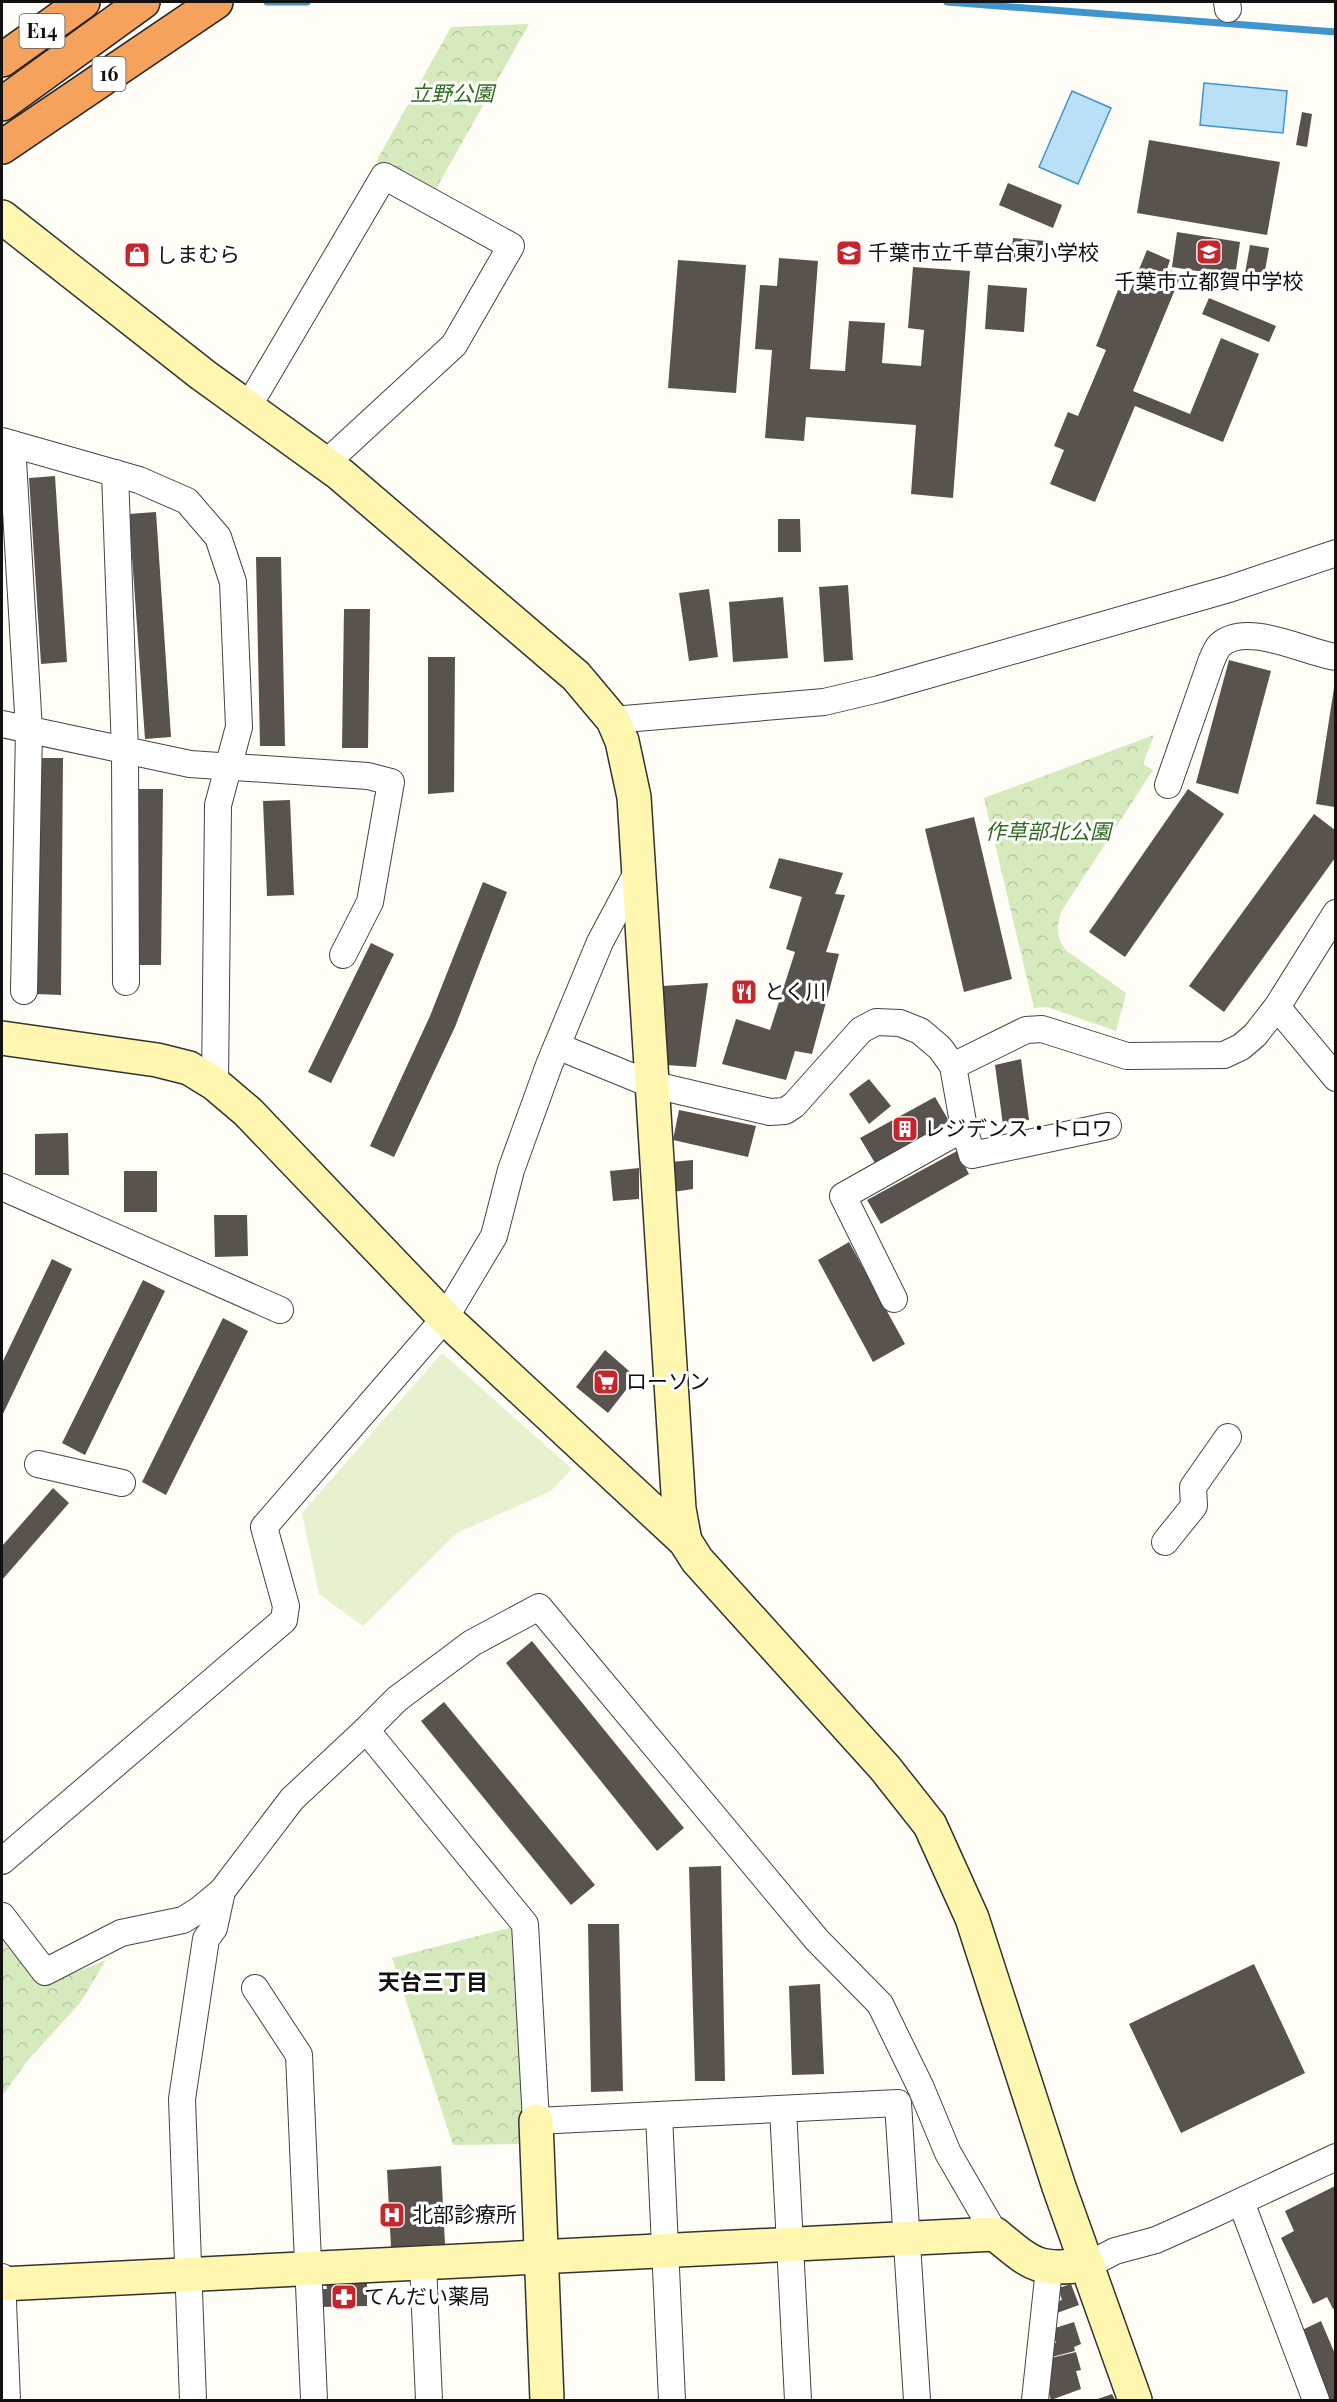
<svg xmlns="http://www.w3.org/2000/svg" width="1337" height="2402" font-family="'Playfair Display','Noto Sans JP',serif">
<defs>
<pattern id="park-crowns" width="20" height="18" patternUnits="userSpaceOnUse" patternTransform="scale(1.5)"><rect width="20" height="18" fill="#d5ebbd"/><path d="M2 6a3 3 0 1 1 6 0M12 15a3 3 0 1 1 6 0" fill="none" stroke="#b6c8a1"/></pattern>
</defs>
<rect width="100%" height="100%" fill="#fffdf5"/>
<!-- park -->
<g fill="url(#park-crowns)">
<polygon points="529,24 433,194 376,162 451,27"/>
<path d="M1154,735L1143,764L1153,770L1061,912C1056,928 1056,938 1067,951L1126,993L1116,1031L1047,1007L1034,1008L984,798Z"/>
<polygon points="513,1927 518,1946 522,2144 453,2145 392,1958"/>
<polygon points="2,1941 37,1982 47,1984 106,1960 80,2003 28,2060 2,2096"/>
</g>
<!-- pitch -->
<polygon fill="#e6f2cf" points="442,1353 572,1469 551,1491 457,1533 363,1626 319,1594 302,1513"/>
<!-- water -->
<g fill="#b9e0f7" stroke="#3f96cf" stroke-width="1.5">
<polygon points="1204,83 1287,91 1283,133 1200,125"/>
<polygon points="1072,91 1111,108 1078,184 1039,167"/>
</g>
<g fill="none" stroke-linecap="round" stroke-linejoin="round">
<!-- stream -->
<g stroke="#3f96cf" stroke-width="7">
<polyline points="267,2 307,2"/>
<polyline points="947,2 1336,32"/>
</g>
</g>
<!-- building -->
<g fill="#5a524d">
<polygon points="1302,112 1312,114 1307,147 1296,145"/>
<polygon points="1149,140 1280,162 1267,235 1137,213"/>
<polygon points="1008,183 1062,205 1053,228 999,205"/>
<polygon points="1177,232 1240,242 1235,277 1172,267"/>
<polygon points="1013,238 1045,241 1044,261 1011,259"/>
<polygon points="1250,245 1269,248 1263,282 1244,279"/>
<polygon points="1147,250 1170,260 1167,269 1181,275 1133,391 1190,414 1221,338 1259,354 1223,442 1135,406 1095,502 1050,484 1064,450 1054,446 1068,412 1078,416 1106,350 1096,346 1118,290 1129,294"/>
<polygon points="779,258 818,261 810,369 845,371 849,321 885,323 882,363 921,366 924,330 908,328 913,267 970,271 953,498 911,494 916,425 806,417 804,441 765,438 772,350 755,349 760,285 777,286"/>
<polygon points="678,260 746,265 736,393 668,388"/>
<polygon points="988,285 1027,288 1024,332 985,329"/>
<polygon points="1209,298 1276,326 1269,342 1202,314"/>
<polygon points="55,476 67,662 41,664 29,478"/>
<polygon points="156,512 171,737 145,739 129,514"/>
<polygon points="778,519 800,519 801,552 778,552"/>
<polygon points="256,557 281,557 285,746 260,746"/>
<polygon points="848,585 853,660 824,662 819,587"/>
<polygon points="709,589 718,657 689,661 679,593"/>
<polygon points="783,597 788,658 733,662 729,602"/>
<polygon points="344,609 370,609 368,748 342,748"/>
<polygon points="428,657 455,657 454,792 428,794"/>
<polygon points="1229,660 1271,671 1238,794 1196,783"/>
<polygon points="1334,688 1335,688 1335,807 1316,804"/>
<polygon points="38,758 63,758 61,995 35,994"/>
<polygon points="137,789 163,789 161,965 135,965"/>
<polygon points="1188,789 1224,814 1125,957 1089,932"/>
<polygon points="290,800 294,895 267,896 263,801"/>
<polygon points="1314,814 1335,830 1335,858 1224,1012 1189,986"/>
<polygon points="974,817 1012,979 964,992 925,829"/>
<polygon points="779,858 843,873 835,894 845,895 826,952 839,954 812,1054 795,1051 786,1080 722,1064 736,1019 770,1030 795,952 786,949 802,897 769,888"/>
<polygon points="483,882 507,892 455,1027 394,1157 370,1146 430,1016"/>
<polygon points="371,943 394,954 331,1083 308,1072"/>
<polygon points="708,983 696,1067 666,1065 663,986"/>
<polygon points="1021,1059 1029,1120 1003,1125 995,1065"/>
<polygon points="869,1079 891,1106 869,1124 849,1094"/>
<polygon points="935,1097 949,1121 875,1163 860,1138"/>
<polygon points="679,1110 756,1126 748,1157 673,1140"/>
<polygon points="68,1133 69,1175 35,1175 35,1134"/>
<polygon points="957,1151 969,1174 881,1224 867,1200"/>
<polygon points="693,1160 693,1189 673,1192 671,1162"/>
<polygon points="639,1168 639,1199 613,1201 610,1171"/>
<rect x="124" y="1171" width="33" height="41"/>
<polygon points="214,1215 247,1215 248,1256 215,1257"/>
<polygon points="849,1242 905,1344 873,1362 818,1260"/>
<polygon points="52,1259 72,1269 2,1416 2,1363"/>
<polygon points="143,1280 165,1291 85,1455 62,1443"/>
<polygon points="223,1318 248,1331 166,1495 142,1482"/>
<polygon points="605,1350 636,1377 608,1413 576,1387"/>
<polygon points="53,1488 69,1503 2,1580 2,1546"/>
<polygon points="532,1641 684,1828 657,1851 506,1663"/>
<polygon points="444,1702 595,1885 571,1905 421,1721"/>
<polygon points="721,1866 725,2081 695,2081 689,1867"/>
<polygon points="588,1924 619,1924 623,2091 591,2092"/>
<polygon points="1254,1964 1305,2073 1181,2133 1129,2024"/>
<polygon points="820,1984 824,2074 792,2075 789,1986"/>
<polygon points="441,2166 445,2244 391,2247 387,2170"/>
<polygon points="1335,2186 1335,2308 1333,2309 1327,2297 1313,2304 1281,2238 1294,2231 1285,2211"/>
<polygon points="367,2282 367,2306 320,2307 320,2289 327,2289 326,2284"/>
<polygon points="1071,2284 1079,2305 1057,2313 1054,2303 1062,2300 1058,2288"/>
<polygon points="1321,2321 1335,2354 1335,2400 1330,2400 1298,2332"/>
<polygon points="1074,2322 1081,2344 1074,2347 1075,2351 1052,2357 1049,2345 1056,2343 1052,2329"/>
<polygon points="1076,2352 1081,2370 1076,2371 1081,2389 1051,2400 1045,2381 1051,2358"/>
<polygon points="1112,2394 1115,2400 1095,2400"/>
</g>
<g fill="none" stroke-linecap="round" stroke-linejoin="round">
<!-- street casing -->
<g stroke="#444" stroke-width="28">
<g id="street">
<polyline points="1227,2 1228,9"/>
<polyline points="248,407 384,176 511,246 454,345 326,463"/>
<polyline points="2,441 139,480 187,501 218,537 233,582 239,727 218,805 215,1084"/>
<polyline points="12,444 29,730 24,991"/>
<polyline points="115,473 125,751 126,982"/>
<polyline points="613,720 824,702 879,689 1229,589 1336,553"/>
<polyline points="2,724 190,764 368,776 391,782 370,902 343,955"/>
<path d="M1168,785L1211,662C1213,657 1216,649 1220,645C1247,621 1304,652 1336,657"/>
<polyline points="1277,1007 1336,1078"/>
<polyline points="557,1046 650,1084 770,1112 785,1111 794,1105 861,1030 876,1022 900,1023 920,1031 940,1048 953,1066 964,1128 972,1155 1108,1126"/>
<polyline points="953,1066 1026,1030 1042,1029 1127,1056 1224,1055 1241,1047 1255,1035 1277,1007 1336,913"/>
<polyline points="2,1187 280,1310"/>
<polyline points="894,1299 843,1196 964,1128"/>
<polyline points="38,1464 122,1483"/>
<polyline points="1165,1542 1194,1506 1193,1487 1228,1437"/>
<polyline points="366,1730 397,1699 472,1643 539,1607 817,1940 880,2004 921,2088 948,2153 995,2234"/>
<polyline points="2,1861 284,1620 286,1606 264,1527 445,1318 494,1236 511,1170 549,1065 600,942 640,867"/>
<polyline points="2,1916 45,1972 121,1933 183,1920 199,1910 222,1891 292,1799 366,1730 525,1924 536,2121 898,2103 917,2400"/>
<polyline points="255,1988 299,2055 314,2400"/>
<polyline points="783,2109 798,2400"/>
<polyline points="659,2115 672,2400"/>
<polyline points="1241,2202 1316,2400"/>
<polyline points="423,2263 429,2400"/>
<polyline points="1088,2265 1115,2251 1156,2240 1203,2219 1336,2157"/>
<polyline points="2,2277 7,2400"/>
<polyline points="193,2400 182,2099 206,1939 214,1928 222,1891"/>
<polyline points="1035,2400 1049,2269"/>
</g>
</g>
<!-- secondary casing -->
<g stroke="#333" stroke-width="36">
<g id="secondary">
<polyline points="2,217 203,375 340,474 576,676 613,720 622,741 634,797 679,1509 685,1541"/>
<polyline points="2,1038 157,1060 189,1068 215,1084 248,1112 445,1318 685,1541 697,1560 885,1768 930,1825 972,1918 1059,2187 1135,2400"/>
<polyline points="536,2121 547,2400"/>
<path d="M2,2284L995,2234C1035,2267 1036,2270 1088,2265"/>
</g>
</g>
<!-- highway casing -->
<g stroke="#222" stroke-width="36">
<g id="highway">
<polyline points="2,60 83,2"/>
<polyline points="2,104 143,2"/>
<polyline points="2,147 216,2"/>
</g>
</g>
<!-- street -->
<use href="#street" stroke="#fff" stroke-width="26"/>
<!-- secondary -->
<use href="#secondary" stroke="#fff6b0" stroke-width="33"/>
<!-- highway -->
<use href="#highway" stroke="#f5a25d" stroke-width="33"/>
</g>
<!-- icons -->
<defs>
<g id="school-square" transform="scale(1.35)"><rect x="-9" y="-9" width="18" height="18" rx="4" fill="#c4262e" stroke="#fff"/><path d="M0-5L7-2L0 1L-7-2ZM-4 1L0 2.5L4 1V4Q0 6-4 4Z" fill="#fff"/></g>
<g id="shop-square" transform="scale(1.35)"><rect x="-9" y="-9" width="18" height="18" rx="4" fill="#c4262e" stroke="#fff"/><path d="M-5-2.5h2.3a2.7 3.5 0 0 1 5.4 0H5L5.5 6h-11ZM-1.5-2.5h3a1.5 2.3 0 0 0-3 0Z" fill="#fff"/></g>
<g id="restaurant-square" transform="scale(1.35)"><rect x="-9" y="-9" width="18" height="18" rx="4" fill="#c4262e" stroke="#fff"/><path d="M-5-6h1v4h1v-4h1v4h1v-4h1v5L-1.5 .5V6h-2V.5L-5-1ZM5-6V6H3V1.5H1.5Q1.5-4 5-6Z" fill="#fff"/></g>
<g id="building-square" transform="scale(1.35)"><rect x="-9" y="-9" width="18" height="18" rx="4" fill="#c4262e" stroke="#fff"/><path d="M-4-6H4V6H1V3H-1V6H-4ZM-2.5-4.3h1.7v1.8h-1.7ZM.8-4.3h1.7v1.8H.8ZM-2.5-1h1.7V.8h-1.7ZM.8-1h1.7V.8H.8Z" fill="#fff"/></g>
<g id="supermarket-square" transform="scale(1.35)"><rect x="-9" y="-9" width="18" height="18" rx="4" fill="#c4262e" stroke="#fff"/><path d="M-6-5.5h2.5l.6 2H6L4.5 2H-2.5L-4.4-4H-6ZM-1.5 3.2a1.3 1.3 0 1 0 .1 0ZM3 3.2a1.3 1.3 0 1 0 .1 0Z" fill="#fff"/></g>
<g id="hospital-square" transform="scale(1.35)"><rect x="-9" y="-9" width="18" height="18" rx="4" fill="#c4262e" stroke="#fff"/><path d="M-5-5h3v3.5h4V-5h3V5h-3V1.5h-4V5h-3Z" fill="#fff"/></g>
<g id="pharmacy-square" transform="scale(1.35)"><rect x="-9" y="-9" width="18" height="18" rx="4" fill="#c4262e" stroke="#fff"/><path d="M-2-6h4v4h4v4h-4v4h-4v-4h-4v-4h4Z" fill="#fff"/></g>
</defs>
<g fill-rule="evenodd">
<use href="#school-square" x="1209" y="252"/>
<use href="#school-square" x="849" y="253"/>
<use href="#shop-square" x="137" y="255"/>
<use href="#restaurant-square" x="744" y="992"/>
<use href="#building-square" x="905" y="1129"/>
<use href="#supermarket-square" x="606" y="1382"/>
<use href="#hospital-square" x="392" y="2215"/>
<use href="#pharmacy-square" x="344" y="2297"/>
</g>
<g text-anchor="middle" stroke-width="6" stroke-linejoin="round" paint-order="stroke">
<!-- shield labels -->
<g fill="#fff" stroke="#585858" stroke-width="1.5">
<rect x="19.5" y="14" width="45" height="34" rx="4.5"/>
<rect x="92.5" y="57" width="33" height="34" rx="4.5"/>
</g>
<g font-size="20" font-weight="bold" fill="#111">
<text x="42" y="38">E14</text>
<text x="109" y="81">16</text>
</g>
<!-- park labels -->
<g font-size="21" font-style="italic" fill="#2f6b1f" stroke="#fff">
<text x="452" y="101">立野公園</text>
<text x="1048" y="839">作草部北公園</text>
</g>
<!-- poi labels -->
<g font-size="21" fill="#111" stroke="#fff" text-anchor="start">
<text x="868" y="260">千葉市立千草台東小学校</text>
<text x="156" y="262">しまむら</text>
<text x="1209" y="289" text-anchor="middle">千葉市立都賀中学校</text>
<text x="764" y="999">とく川</text>
<text x="924" y="1136">レジデンス・トロワ</text>
<text x="626" y="1389">ローソン</text>
<text x="412" y="2222">北部診療所</text>
<text x="364" y="2304">てんだい薬局</text>
</g>
<!-- neighbourhood labels -->
<g font-size="22" font-weight="bold" fill="#111" stroke="#fff">
<text x="433" y="1990">天台三丁目</text>
</g>
</g>
<!-- border -->
<rect width="1337" height="2402" fill="none" stroke="#111111" stroke-width="6"/>
</svg>
